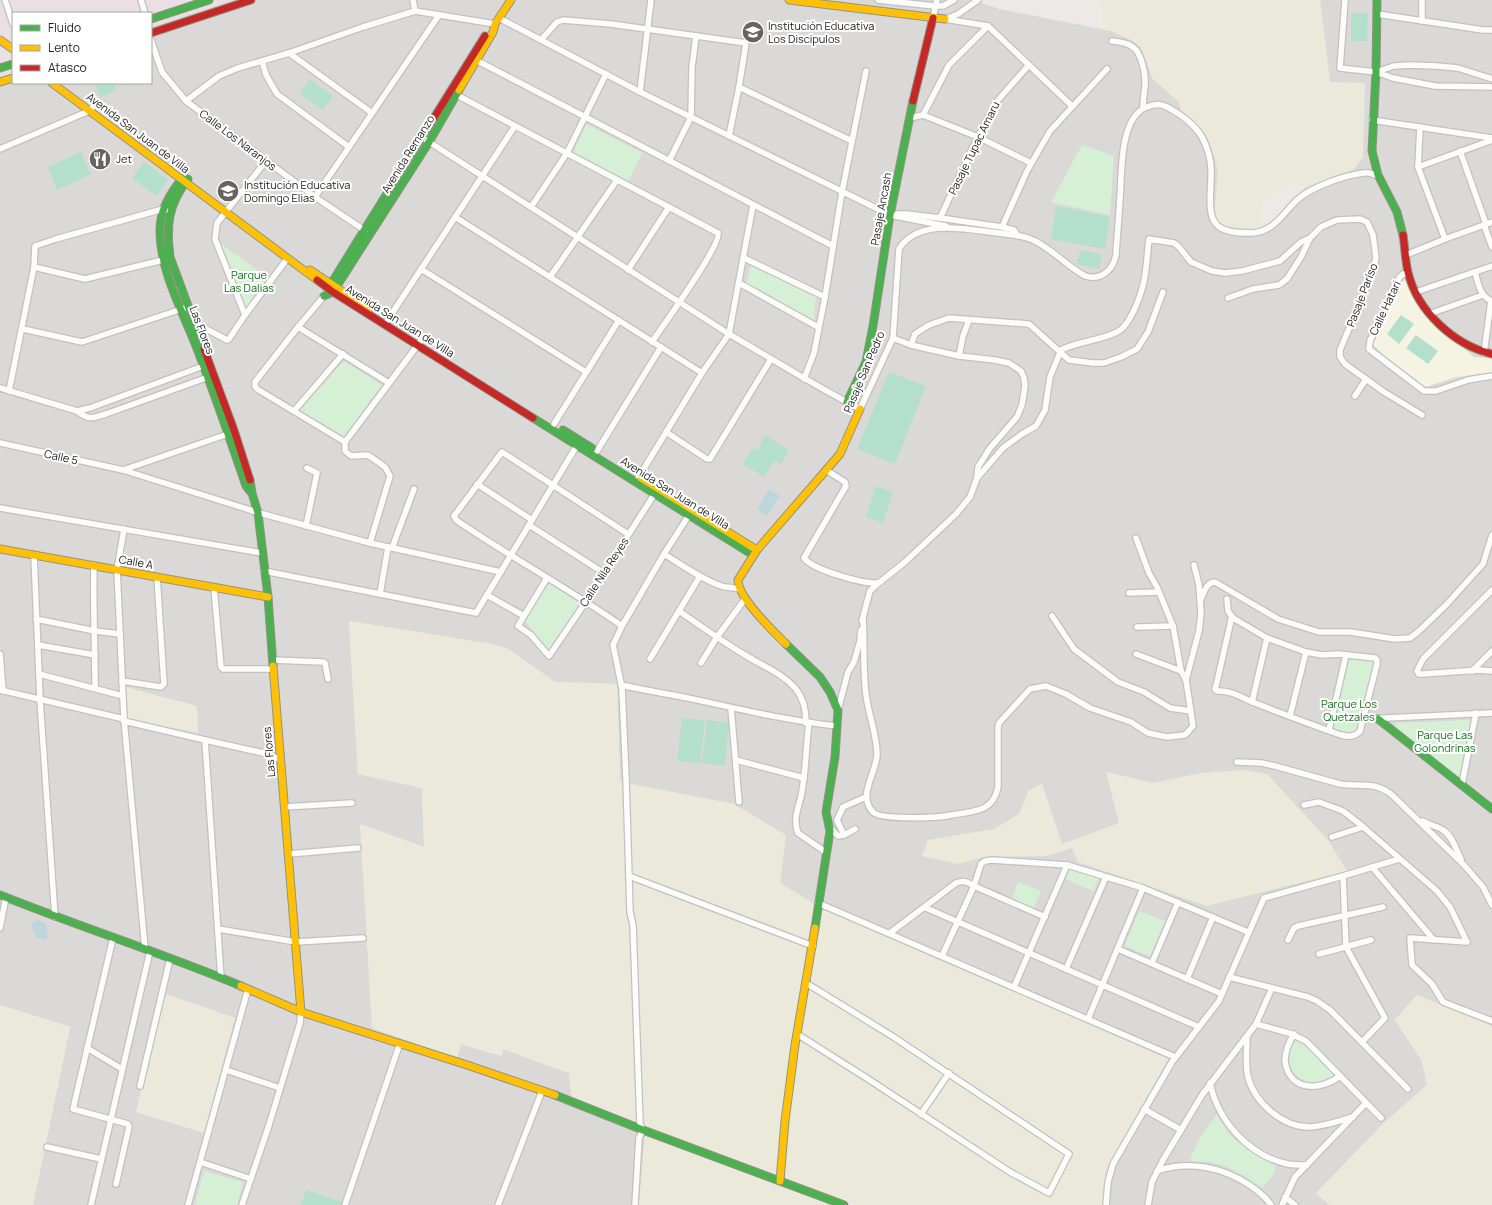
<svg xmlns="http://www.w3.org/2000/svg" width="1492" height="1205" font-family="Manrope,sans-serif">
<rect width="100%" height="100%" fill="#ece9e6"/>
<!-- residential -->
<polygon fill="#dbd9d7" points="233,0 973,0 999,9 1111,31 1132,40 1141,47 1153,79 1179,102 1182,111 1196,125 1208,139 1216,161 1218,173 1215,208 1269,225 1297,195 1306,187 1353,170 1365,83 1330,83 1320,0 1492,0 1492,1028 1488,1024 1417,996 1395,1020 1422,1061 1427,1085 1384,1123 1316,1193 1329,1205 1103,1205 1108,1166 1168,1059 814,904 780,883 734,804 620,782 617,684 555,682 507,648 491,644 349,621 358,774 422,788 424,847 360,825 457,1058 461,1044 502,1056 503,1049 569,1073 572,1099 636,1121 645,1137 639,1205 33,1205 70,1027 0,1005 0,77 13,73 13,83 151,83 151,27"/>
<!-- industrial -->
<polygon fill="#e9dfe4" points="0,0 233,0 151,27 151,13 13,13 13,73 0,77"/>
<!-- education -->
<polygon fill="#f5f3e2" points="1405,280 1426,317 1474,357 1492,358 1492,373 1457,377 1425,387 1386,357 1373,345 1399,283"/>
<!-- farmland -->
<g fill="#ebeada">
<polygon points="1101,0 1320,0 1330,82 1365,83 1363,157 1353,170 1306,187 1289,184 1263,198 1260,221 1269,225 1259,230 1230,229 1219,223 1215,216 1215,208 1218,173 1216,161 1208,139 1196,125 1181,111 1179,102 1153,79 1141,47 1132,40 1111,31 1102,21"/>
<polygon points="349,621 491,644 507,648 555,682 617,684 620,782 734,804 786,835 780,883 814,904 1168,1059 1108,1166 1103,1205 858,1205 572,1099 569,1073 503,1049 502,1056 461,1044 457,1058 372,1028 360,824 424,847 422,788 358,774"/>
<polygon points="125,687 197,706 198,733 127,719"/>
<polygon points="1244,770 1267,774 1328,840 1347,871 1207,906 1078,862 1072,848 1047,856 985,857 958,864 922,856 928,840 994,829 1019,814 1029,790 1042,784 1062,844 1119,823 1106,772 1153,783 1201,773"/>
<polygon points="163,993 235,1018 204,1133 136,1112"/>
<polygon points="1417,995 1488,1024 1492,1028 1492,1205 1329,1205 1316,1193 1384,1123 1427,1085 1422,1061 1395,1020"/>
<polygon points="0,1005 70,1027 33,1205 0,1205"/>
<polygon points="645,1137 827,1205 639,1205"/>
</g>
<!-- park -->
<g fill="#d6f0d5">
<polygon points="586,124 642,153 628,182 573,153"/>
<polygon points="1082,145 1114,156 1110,215 1051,202"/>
<polygon points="217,241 270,279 245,311"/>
<polygon points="751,265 816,297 814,320 746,284"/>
<polygon points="344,361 382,385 343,438 300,410"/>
<polygon points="550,582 582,602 549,652 525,621"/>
<path d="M1348,659L1373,662L1360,725C1353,737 1343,732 1332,729Z"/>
<polygon points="1471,720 1459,778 1403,736 1397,729 1395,723"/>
<polygon points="1072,864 1101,873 1093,891 1066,879"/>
<polygon points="1018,882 1041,891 1034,908 1012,898"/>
<polygon points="1139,911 1165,921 1150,956 1125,946"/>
<path d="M1296,1040L1306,1046L1334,1075C1306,1097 1275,1066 1296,1040Z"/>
<path d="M1217,1115C1220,1120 1223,1126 1227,1131C1239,1146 1260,1156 1277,1164L1272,1177L1262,1188C1248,1178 1233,1168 1215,1163C1207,1161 1198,1162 1190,1161C1196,1142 1204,1130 1217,1115Z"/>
<polygon points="204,1171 243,1182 237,1205 195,1205"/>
</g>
<!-- pitch -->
<g fill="#b4dfcd">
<polygon points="1351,13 1368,13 1367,41 1351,41"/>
<polygon points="310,79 333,96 323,110 300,94"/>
<polygon points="95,83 114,83 116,91 100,97"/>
<polygon points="81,152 91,174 57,190 48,167"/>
<polygon points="144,162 168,180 156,196 132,178"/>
<polygon points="1056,206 1110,217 1105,249 1051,239"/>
<polygon points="1080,250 1102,254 1099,269 1077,264"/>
<polygon points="1401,315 1414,324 1399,344 1387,334"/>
<polygon points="1416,335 1438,351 1428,364 1406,348"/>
<polygon points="889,372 926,386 895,464 857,449"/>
<polygon points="765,435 789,450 781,464 774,461 764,477 743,464 753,448 757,450"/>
<polygon points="876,486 893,492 883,523 866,517"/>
<polygon points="682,718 705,720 700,763 677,761"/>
<polygon points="707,720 729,723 725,766 702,763"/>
<polygon points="306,1190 344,1203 343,1205 301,1205"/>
</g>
<!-- water -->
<g fill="#bcd6dc">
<polygon points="769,489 780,496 767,516 757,510"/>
<polygon points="37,920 45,923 48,934 47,939 44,940 36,937 31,924"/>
</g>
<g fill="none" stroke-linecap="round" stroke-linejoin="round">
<!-- street casing -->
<g stroke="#c3c1c0" stroke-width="8">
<g id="street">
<polyline points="5,0 13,24"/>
<polyline points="141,0 145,13"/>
<polyline points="413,0 415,11"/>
<polyline points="878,0 935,6 943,6 954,0"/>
<polyline points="1345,0 1340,68 1376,72 1393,78 1435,86 1492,87"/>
<polyline points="1377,14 1483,30 1492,30"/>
<polyline points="499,18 640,92 890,215 946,226"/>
<polyline points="933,18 937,0"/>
<polyline points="945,19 988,26 1072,106"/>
<polyline points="946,19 958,14 978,0"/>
<polyline points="1422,21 1422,0"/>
<polyline points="151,40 162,72 186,101 315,197 367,232"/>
<polyline points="541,40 557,22 563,20 611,24 746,43 739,87 729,136"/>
<path d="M1112,41C1120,42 1130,43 1136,50C1142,57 1146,76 1145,86C1144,94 1143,100 1143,108"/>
<polyline points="289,53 372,113"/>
<polyline points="474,59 833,246"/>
<polyline points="262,61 266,75 277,94 349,147"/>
<polyline points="1376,72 1394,66 1410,65 1436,66 1458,68 1492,79"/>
<polyline points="739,87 852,141"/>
<polyline points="640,92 651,0"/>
<path d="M453,93L718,233C722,244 662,327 652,342"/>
<polyline points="186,101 219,76 238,68 289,53 363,27 415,11 495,24"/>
<polyline points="923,115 978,137 1031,163"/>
<polyline points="909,118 923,115 949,65 988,26"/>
<polyline points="1372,120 1492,138"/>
<polyline points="1420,127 1418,167 1445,239"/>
<path d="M423,138L729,334C772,359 815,386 860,409L893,338L899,249C917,220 961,228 990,232C1005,234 1021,234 1035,241C1053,250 1067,266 1085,276C1101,281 1113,270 1116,255C1117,236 1119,217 1120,198C1122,173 1119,117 1147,107C1154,104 1160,103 1167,107C1182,115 1197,126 1204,141C1208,150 1211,160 1211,170C1212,184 1207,209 1214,221C1220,233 1240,233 1252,233C1274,232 1283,213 1297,200C1311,187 1345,175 1364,173C1369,172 1373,174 1378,176"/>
<polyline points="0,149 89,111 92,108"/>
<polyline points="1460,151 1486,224"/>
<polyline points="669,161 691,117 692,67 696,36"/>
<polyline points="1418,167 1492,140"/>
<polyline points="315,197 439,15"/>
<polyline points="531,207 567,153 606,74"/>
<polyline points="897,214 906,214 940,218 1002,227 1014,230 1018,236"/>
<polyline points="455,217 702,373"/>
<polyline points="940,218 978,137 998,100 1029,65"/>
<polyline points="1484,225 1492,247"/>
<polyline points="1002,227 1027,171 1050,131 1107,69"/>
<polyline points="1406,255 1445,239 1492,222"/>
<polyline points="744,258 825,297"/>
<polyline points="34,267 85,279 163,260"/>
<polyline points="421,269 586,372"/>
<polyline points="628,270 669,207"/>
<path d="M1475,272C1478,283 1480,297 1492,301"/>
<polyline points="1409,274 1403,274 1399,278 1370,341 1369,349 1424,391 1436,391 1468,380 1492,376"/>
<polyline points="550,277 617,180"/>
<polyline points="739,283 818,327"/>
<polyline points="1416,292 1492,266"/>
<polyline points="324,296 298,327 255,382 255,386 257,389 345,442"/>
<polyline points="1228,298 1253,289 1279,285 1287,279 1301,257 1310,238"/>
<polyline points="1429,314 1483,295"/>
<polyline points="245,315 215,239 217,223 266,161"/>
<polyline points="387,321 515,126"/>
<polyline points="195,323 227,340 229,339 245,315 287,259"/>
<polyline points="298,327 389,383"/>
<polyline points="23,329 82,342 188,307"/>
<polyline points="911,345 915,334 929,325 949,318 1029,324 1069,360 1093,363 1104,363 1121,357 1137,349 1148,332 1163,292"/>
<polyline points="1484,353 1491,301"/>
<polyline points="959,356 963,336 969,320"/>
<polyline points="804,379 814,353 825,297 842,192 866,71"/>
<path d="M0,388L77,411C90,421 92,418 106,414L211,376"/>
<polyline points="9,391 34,267 35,246 56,239 163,209 166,210"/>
<polyline points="1355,396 1366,379"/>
<polyline points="77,411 90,408 206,365"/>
<polyline points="294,411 343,354"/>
<polyline points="554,424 619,320"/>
<polyline points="666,432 707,459 710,459 771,359"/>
<polyline points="0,443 123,470 263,514 370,543 501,572"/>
<polyline points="597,451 661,347"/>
<polyline points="123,470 228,434"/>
<path d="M826,470L845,482L846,486L804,558C813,570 863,584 878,583"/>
<path d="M977,478L1003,448L1022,434L1036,426L1045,410L1050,377L1061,350C1079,341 1099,341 1117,332C1129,327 1140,298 1143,285C1147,270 1147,254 1149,239L1174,243L1178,246L1191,262L1212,271L1225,273L1242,271L1280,261L1301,242L1310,238L1321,227L1337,220L1360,219L1367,222L1373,235L1376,258L1372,274L1340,350V357L1345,364L1384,392L1422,415"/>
<polyline points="637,480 702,373 729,334 753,205"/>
<polyline points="477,484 532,520"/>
<polyline points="0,508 262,553"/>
<polyline points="529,525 604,573"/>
<polyline points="306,526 317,473 307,468"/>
<polyline points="124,529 117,570 124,719 145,949"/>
<polyline points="1136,538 1149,573 1157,587 1173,626 1181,671 1186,680"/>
<polyline points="370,543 390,476 385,467 368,455 351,456 345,451 345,442 420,342"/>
<polyline points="392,548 414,489"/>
<path d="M664,554C682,565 701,579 721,586C727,588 733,587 739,589"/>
<polyline points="34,555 40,700 55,917"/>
<path d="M94,565C93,606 95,647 95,688"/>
<polyline points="264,571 476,613 579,442"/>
<polyline points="547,578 518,626 531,635 549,656 583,606 587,602 604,573 657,490"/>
<polyline points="214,588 221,667 223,669 274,669"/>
<polyline points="1492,590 1423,659 1417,671 1419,674 1422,674 1479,670 1492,671"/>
<polyline points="1129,593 1159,592"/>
<polyline points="380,594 388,547"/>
<polyline points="487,595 524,616"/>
<path d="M1201,599C1204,592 1207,582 1215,582L1278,619L1319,632H1350L1395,639L1410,638L1419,631L1446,605L1483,564L1492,535"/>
<polyline points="1227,599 1228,611 1233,618"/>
<path d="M679,611C702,627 726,644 750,658C767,668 783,674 796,689C804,699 806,710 806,723"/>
<polyline points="1052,616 1074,649 1118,682 1144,692 1170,708 1191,711"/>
<path d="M1233,618L1267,638L1306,652L1322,655L1338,654L1375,658L1377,660V664L1360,731C1355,737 1349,737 1341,735C1312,725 1283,714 1255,703C1242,698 1231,690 1217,691L1215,689L1217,682L1230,625L1231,619Z"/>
<polyline points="36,619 95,631 120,634"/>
<path d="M863,619C865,646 862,674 867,701C870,719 877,736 877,755C876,774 857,795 873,812C880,820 939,818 951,815C973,811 993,813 998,787V728L999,723L1030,689L1046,686L1066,694L1090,708L1131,722L1148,733L1167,737L1185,735L1193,726L1186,680L1199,631L1201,613L1199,585L1194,565"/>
<polyline points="862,621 868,598 870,591 875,586 905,562 956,514 970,497 977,478 978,467 990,448 1017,417 1022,405 1025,386 1024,378 1021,371 1009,363 995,360 959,356 911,345 893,338"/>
<path d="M622,626C568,588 510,557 456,520L454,516L502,452L628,534"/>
<polyline points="1137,627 1173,626"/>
<polyline points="38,645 95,655"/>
<polyline points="0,654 3,691"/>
<polyline points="1136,654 1181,671"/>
<polyline points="650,659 700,576"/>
<polyline points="273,660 323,662 325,663 328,679"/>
<polyline points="701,663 717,637 745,599"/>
<polyline points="1472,671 1492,651"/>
<polyline points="39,674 123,696"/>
<polyline points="122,681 161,687 164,684 157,577"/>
<path d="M621,685C648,691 675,695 702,701C747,711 791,721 837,726"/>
<polyline points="0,690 124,719"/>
<polyline points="1252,702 1267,638"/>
<polyline points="731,708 739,802"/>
<polyline points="838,710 848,672 854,662 860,641 861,630"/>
<polyline points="1290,716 1306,652"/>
<polyline points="1364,719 1492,713"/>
<polyline points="124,721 205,740 221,978"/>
<path d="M809,723C806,745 806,769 802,791C800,806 792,817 798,833L827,853"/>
<polyline points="1329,730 1346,655"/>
<polyline points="205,740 268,754 281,760"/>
<polyline points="736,760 804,778"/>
<path d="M1237,762L1262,763L1275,766L1340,784C1360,787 1376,781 1392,795L1464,865L1483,887L1492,905"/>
<polyline points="1462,784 1476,713"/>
<polyline points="1304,805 1319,802 1343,811 1361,825 1437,891 1450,907 1467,942 1410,938 1412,965 1432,984 1443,1002 1492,1021"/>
<polyline points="284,807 352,803"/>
<path d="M1423,821C1429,825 1437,826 1443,830C1452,835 1456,850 1461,859"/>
<polyline points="830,831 832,830 838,836 844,835 837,820 843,807 866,797"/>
<polyline points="844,835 855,829"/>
<polyline points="1332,837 1363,827"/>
<polyline points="289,854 358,848"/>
<polyline points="1372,867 1434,940"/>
<polyline points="629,876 813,946"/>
<polyline points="1343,876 1346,947 1385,1018 1362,1042"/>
<polyline points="818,903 1175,1057"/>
<polyline points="926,908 1199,1027"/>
<polyline points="0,928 6,897"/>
<polyline points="218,929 296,942 363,938"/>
<path d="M890,933L956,883C964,880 967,882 974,886L1045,917"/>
<polyline points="113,938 73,1109 128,1124 129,1127 116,1184"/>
<polyline points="1288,940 1294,928 1298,926 1383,907"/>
<polyline points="1118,949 1222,994"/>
<polyline points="1319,954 1371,940"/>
<polyline points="942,956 974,886 981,864 985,861 992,860 1067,865 1143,888 1248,932"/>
<polyline points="1152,963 1178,902"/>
<polyline points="1066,969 1106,877"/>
<polyline points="1229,977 1308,997 1317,1001 1330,1010 1408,1089"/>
<polyline points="1187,979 1213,917"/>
<polyline points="1014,987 1067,865"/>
<polyline points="1088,1019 1143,888"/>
<polyline points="1256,1024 1289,1033 1306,1041 1381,1118"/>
<polyline points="797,1034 865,1077 1010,1172 1049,1193 1069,1154 892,1036 806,983"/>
<path d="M1294,1034C1289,1042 1285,1051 1285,1061C1289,1092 1321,1091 1340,1076"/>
<path d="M1247,1037C1247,1049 1245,1064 1248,1077C1255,1103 1283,1128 1311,1127C1326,1126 1339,1121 1353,1117"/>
<polyline points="87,1048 122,1069"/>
<polyline points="226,1070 280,1088"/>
<path d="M1210,1083C1218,1121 1249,1156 1288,1164C1294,1165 1301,1165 1307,1165"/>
<polyline points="140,1086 170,959"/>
<polyline points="1144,1109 1181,1130"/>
<polyline points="921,1114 949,1073"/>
<polyline points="47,1147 101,1159"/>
<polyline points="200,1162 251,1179"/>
<path d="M1157,1171C1189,1160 1223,1167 1251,1186C1258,1191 1266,1197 1271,1205"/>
<polyline points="1285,1197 1295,1205"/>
<polyline points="91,1205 150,951"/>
<polyline points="188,1205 248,989"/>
<polyline points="242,1205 269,1125 300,1023 301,1012"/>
<polyline points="345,1205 400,1043"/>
<polyline points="498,1205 542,1091"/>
<polyline points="635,1205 639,1138 643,1130 640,1124 633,925 630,912 626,778 622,688 613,645 622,626 664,554 691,512"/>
<polyline points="1106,1205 1108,1182 1113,1164 1172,1062 1219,1001 1264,898 1343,876 1399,859"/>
<polyline points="1148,1205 1152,1182 1163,1160 1202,1095 1256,1024 1272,988"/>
<polyline points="1282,1205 1295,1177 1366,1103"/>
</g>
</g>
<!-- fast casing -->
<g stroke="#939380" stroke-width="9">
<g id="fast">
<polyline points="1377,0 1376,72 1372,151 1378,175 1397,212 1403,235"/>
<polyline points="151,19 209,0"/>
<polyline points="0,68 13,64"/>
<path d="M184,176C170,193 159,211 160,233C161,273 182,310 196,346C214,392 230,439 246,486L251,492"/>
<path d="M188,179C168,205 166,225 170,257L204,349"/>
<polyline points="329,287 427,129"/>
<polyline points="324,296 333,292 429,142 459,90"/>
<polyline points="847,402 866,362 873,326 890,215 913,101"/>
<polyline points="533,418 753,555"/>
<polyline points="563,430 592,448"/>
<polyline points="250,480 252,493 258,513 268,597 273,666"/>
<polyline points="786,644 820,677 830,692 838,710 835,757 826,812 830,831 815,928"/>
<polyline points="1378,719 1492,809"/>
<path d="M0,895C80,927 162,953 241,986"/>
<polyline points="555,1095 643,1130 844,1205"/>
</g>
</g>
<!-- slow casing -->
<g stroke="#939380" stroke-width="9">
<g id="slow">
<polyline points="789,0 945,19"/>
<polyline points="0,40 13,49"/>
<polyline points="0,82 13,78"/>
<polyline points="52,83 317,280"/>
<polyline points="459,90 493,32 495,24 511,0"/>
<polyline points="310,270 369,309"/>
<polyline points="641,478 757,550"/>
<polyline points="0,549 268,597"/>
<path d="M786,644C773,631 738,598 738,580L757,550L840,454L860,409"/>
<polyline points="273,666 301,1012"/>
<polyline points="241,986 301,1012 467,1065 555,1095"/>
<polyline points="780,1181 785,1121 795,1045 815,928"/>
</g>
</g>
<!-- jam casing -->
<g stroke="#939380" stroke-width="9">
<g id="jam">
<polyline points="151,33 251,0"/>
<polyline points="913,101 933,18"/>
<polyline points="427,129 485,36"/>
<path d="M1403,235C1405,247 1405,260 1408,272C1417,311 1454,345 1492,354"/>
<polyline points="317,280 333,292 533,418"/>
<polyline points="204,349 234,430 250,480"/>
</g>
</g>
<!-- street -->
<use href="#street" stroke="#fcfcfb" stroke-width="5.5"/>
<!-- fast -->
<use href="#fast" stroke="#4caf50" stroke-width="7"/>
<!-- slow -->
<use href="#slow" stroke="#ffc107" stroke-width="7"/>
<!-- jam -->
<use href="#jam" stroke="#c62828" stroke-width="7"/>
</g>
<!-- icons -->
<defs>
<g id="school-disc" transform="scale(1.15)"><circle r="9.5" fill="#656463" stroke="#fff"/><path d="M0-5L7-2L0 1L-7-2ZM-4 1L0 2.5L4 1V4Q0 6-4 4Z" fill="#fff"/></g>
<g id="restaurant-disc" transform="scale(1.15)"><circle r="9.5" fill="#656463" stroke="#fff"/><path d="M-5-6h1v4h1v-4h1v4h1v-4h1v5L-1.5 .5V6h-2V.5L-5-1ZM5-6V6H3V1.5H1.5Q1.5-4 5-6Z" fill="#fff"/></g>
</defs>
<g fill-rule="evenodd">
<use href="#school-disc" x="753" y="32"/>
<use href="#restaurant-disc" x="100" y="159"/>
<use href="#school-disc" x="228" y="191"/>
</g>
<g text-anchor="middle" stroke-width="4" stroke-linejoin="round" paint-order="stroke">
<!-- poi labels -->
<g font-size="11" fill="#1d1d1d" stroke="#fff" text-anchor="start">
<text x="768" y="30">Institución Educativa<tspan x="768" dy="13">Los Discipulos</tspan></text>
<text x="116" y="163">Jet</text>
<text x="244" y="189">Institución Educativa<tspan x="244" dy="13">Domingo Elias</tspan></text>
</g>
<!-- street labels -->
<g font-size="11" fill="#1d1d1d" stroke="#fff">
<text transform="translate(138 133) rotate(37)" y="4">Avenida San Juan de Villa</text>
<text transform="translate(238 140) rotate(37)" y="4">Calle Los Naranjos</text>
<text transform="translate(974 148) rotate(-64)" y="4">Pasaje Tupac Amaru</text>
<text transform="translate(408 154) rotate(-58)" y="4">Avenida Remanzo</text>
<text transform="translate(881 209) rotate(-80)" y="4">Pasaje Ancash</text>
<text transform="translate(1362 295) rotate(-69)" y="4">Pasaje Paríso</text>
<text transform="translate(1385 308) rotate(-65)" y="4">Calle Hatari</text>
<text transform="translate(400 321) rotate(32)" y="4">Avenida San Juan de Villa</text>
<text transform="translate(202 330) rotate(69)" y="4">Las Flores</text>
<text transform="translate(864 372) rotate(-67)" y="4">Pasaje San Pedro</text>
<text transform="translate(61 457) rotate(12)" y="4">Calle 5</text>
<text transform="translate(675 493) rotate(32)" y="4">Avenida San Juan de Villa</text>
<text transform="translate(136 562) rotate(10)" y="4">Calle A</text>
<text transform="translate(604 572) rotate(-57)" y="4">Calle Nila Reyes</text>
<text transform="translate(269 752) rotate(-95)" y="4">Las Flores</text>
</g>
<!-- park labels -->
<g font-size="11" fill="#13731a" stroke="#fff">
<text x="249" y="279">Parque<tspan x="249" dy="13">Las Dalias</tspan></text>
<text x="1349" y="708">Parque Los<tspan x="1349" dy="13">Quetzales</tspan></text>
<text x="1445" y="739">Parque Las<tspan x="1445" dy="13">Golondrinas</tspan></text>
</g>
</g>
<!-- legend -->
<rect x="12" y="12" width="140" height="72" fill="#ffffff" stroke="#a5a5a5"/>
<rect x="20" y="25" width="20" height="6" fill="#4caf50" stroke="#a5a5a5"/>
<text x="48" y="32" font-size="12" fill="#1d1d1d">Fluido</text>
<rect x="20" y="45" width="20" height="6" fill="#ffc107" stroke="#a5a5a5"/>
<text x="48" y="52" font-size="12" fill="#1d1d1d">Lento</text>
<rect x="20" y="65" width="20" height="6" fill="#c62828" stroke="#a5a5a5"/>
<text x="48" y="72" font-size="12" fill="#1d1d1d">Atasco</text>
</svg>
